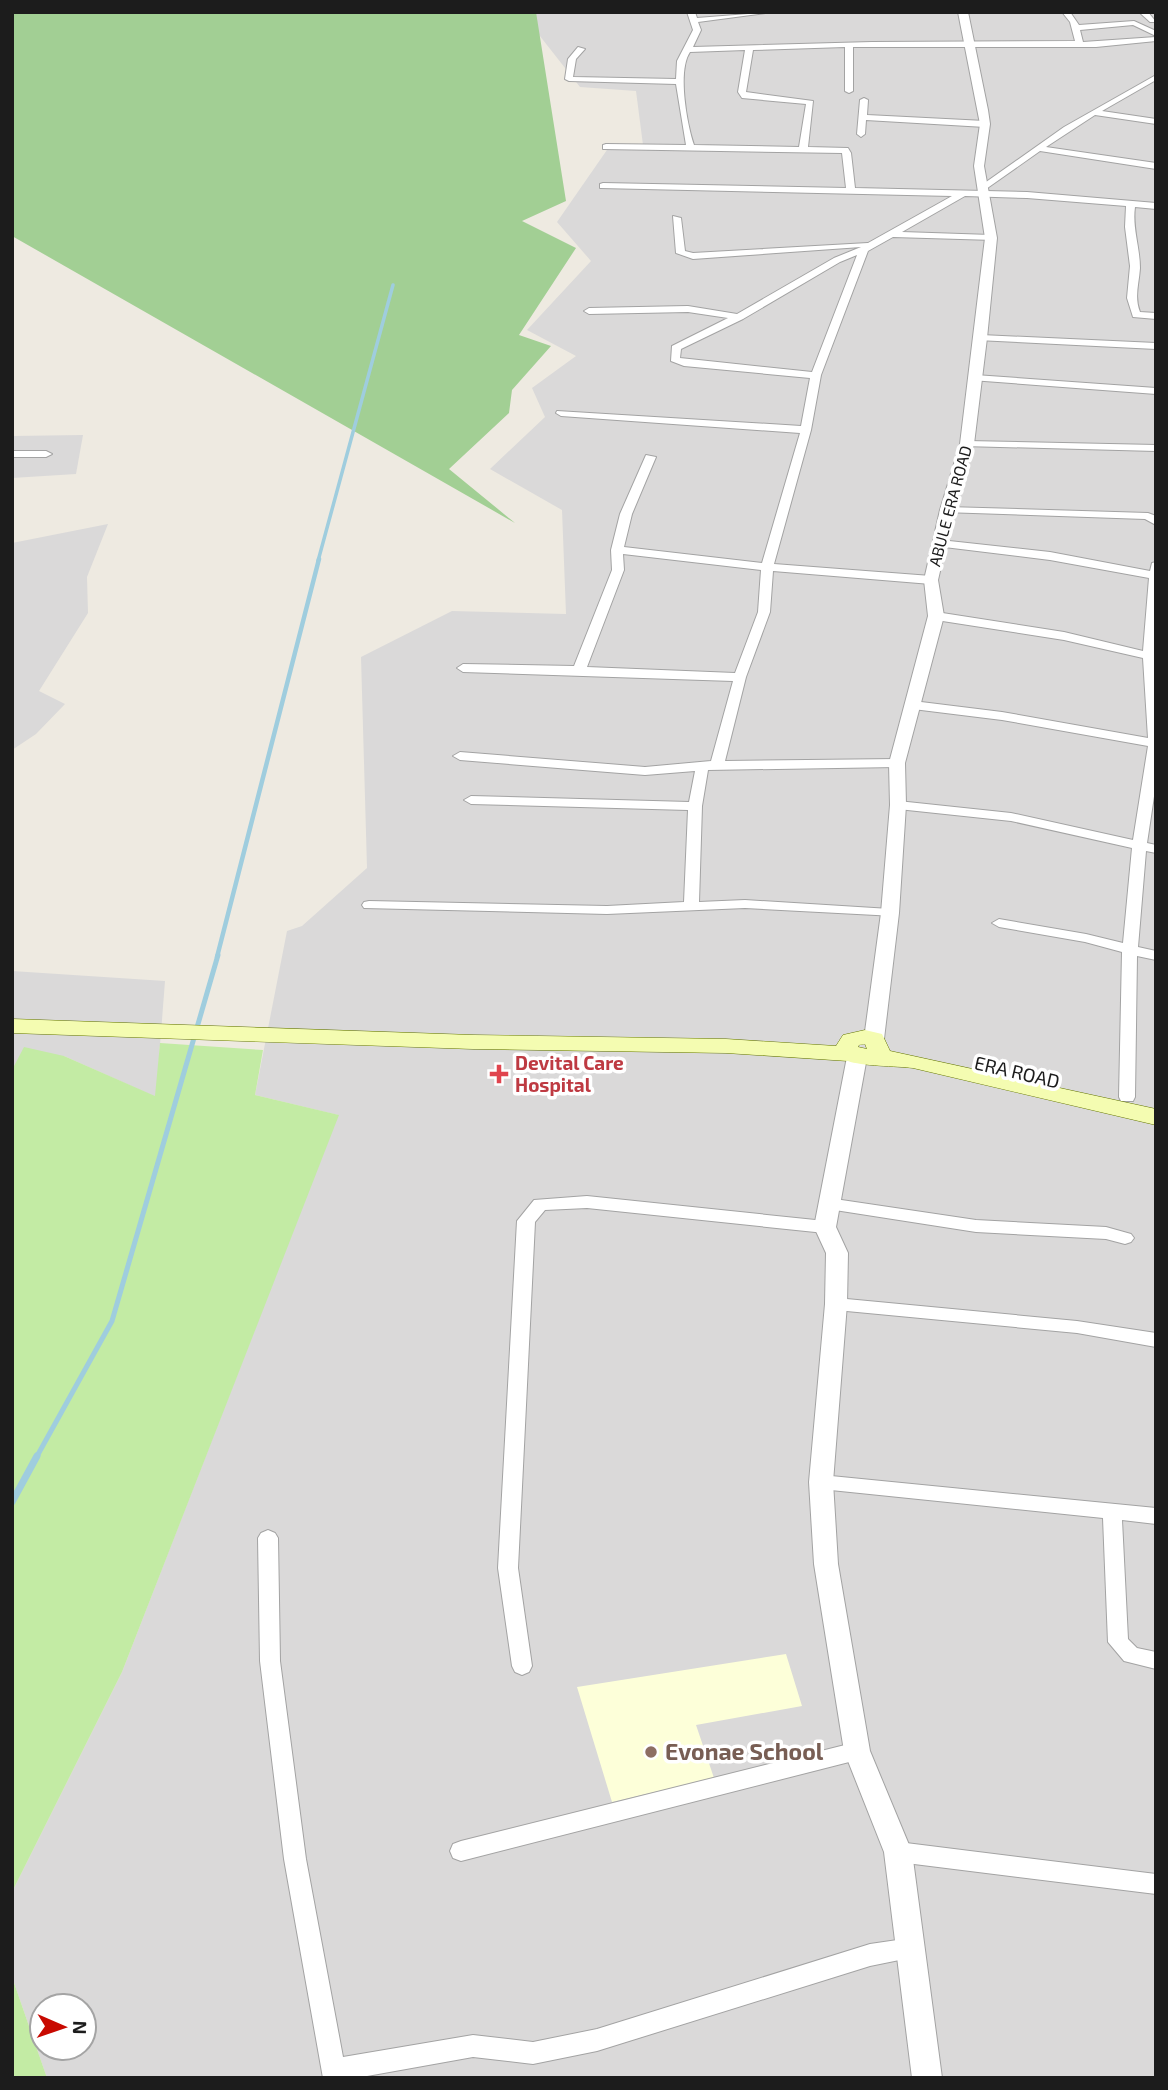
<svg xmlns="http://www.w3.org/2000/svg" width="1168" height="2090" font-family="'Exo 2',sans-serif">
<rect width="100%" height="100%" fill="#eeeae1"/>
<!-- residential -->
<g fill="#dad9d9" fill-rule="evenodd">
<path d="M521,12H1156V2078H47L12,1977V1892L122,1672L338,1115L255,1095L287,931L302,926L367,868L361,657L452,611L566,614L562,510L490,469L545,417L532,388L576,356L527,330L591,261L557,222L609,147L643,145L636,91L580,87ZM42,2006H84V2048H42Z"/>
<polygon points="83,435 76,474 12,478 12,436"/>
<polygon points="108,524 87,577 88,613 39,691 65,704 36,734 12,750 12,543"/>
<polygon points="12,971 165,981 156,1097 64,1056 12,1070"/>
</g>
<!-- education -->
<polygon fill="#fdffd9" points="786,1654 802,1706 696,1725 714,1778 612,1802 577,1687"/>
<!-- grass -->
<g fill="#c3eba4">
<polygon points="160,1043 263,1050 255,1095 339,1115 122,1672 12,1892 12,1070 24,1047 64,1056 155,1096"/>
<polygon points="12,1977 47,2078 12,2078"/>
</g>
<!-- forest -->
<polygon fill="#a2cf94" points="12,12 536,12 566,201 522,221 576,248 519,335 551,346 512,390 509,413 449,469 515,523 12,236"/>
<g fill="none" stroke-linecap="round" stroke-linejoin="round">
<!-- stream-far3 -->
<polyline stroke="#9fcdde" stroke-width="3.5" points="318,561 393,285"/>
<!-- stream-far2 -->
<polyline stroke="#9fcdde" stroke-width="4.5" points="217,957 319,559"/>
<!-- stream-far1 -->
<polyline stroke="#9fcdde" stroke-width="5" points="36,1458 112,1321 218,955"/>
<!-- stream -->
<polyline stroke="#9fcdde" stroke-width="7" points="12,1502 37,1456"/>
<!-- minor casing -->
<g stroke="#a3a3a3" stroke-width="2">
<g id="minor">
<path d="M687,12H695L697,18L773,12L698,22L701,30L693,47L872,42L1075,41L1070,22L1062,12H1070L1079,25L1134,21L1156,31V36L1133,25L1080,30L1083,42L1156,37V41L1096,47H853V91L849,93L845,91V47L753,50L746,92L813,101L808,147L848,148L851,153L855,188L1027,192L1156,203V209L1135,207C1132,228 1140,247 1140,268C1139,284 1134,297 1140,312L1156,313V319L1133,317L1127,298L1130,266L1125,227L1126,206L1027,198L965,196L902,232L991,235L996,238L994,240L893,237L868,251L821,375L811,430L774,564L931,576L937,580L931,584L773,571L770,612L746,677L725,761L897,759L904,763L897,767L708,770L702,806L699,902L745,900L890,909L895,910L897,913L895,916L745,908L607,914L364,908L362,905L364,902L369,901L607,906L684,902L688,810L471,804L464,800L471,796L689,802L695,771L645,775L460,760L453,756L460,752L645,767L711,761L733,681L463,672L457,668L463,664L574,666L612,570L611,550L620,514L646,455L656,457L632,514L624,547L762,563L800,433L561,416L556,413L557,411L801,426L810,378L684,366L671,361L672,346L728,318L688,312L589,314L584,311L589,308L688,306L737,314L834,258L861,247L693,259L676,253L673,216L681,218L685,251L693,253L868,243L952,196L600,188V184L603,183L846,188L842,153L603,149V145L606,144L686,145L676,84L569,81L565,79L568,59L578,47L585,49L576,59L573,77L676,79L677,61L693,30ZM745,50L738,92L742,98L806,104L799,147L694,145C687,124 677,71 690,52ZM857,255L812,372L680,358L681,349L743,319L840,262ZM623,554L761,570L758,612L735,673L587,667L624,570Z"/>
<polygon points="1139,12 1148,12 1156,22 1150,22"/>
<polygon points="1156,75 1156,80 1102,111 1156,119 1156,124 1095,115 1046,147 1156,163 1156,169 1040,151 986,189 979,187 1064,127"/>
<polygon points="864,98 868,100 867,115 985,121 989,124 985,127 866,120 865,134 861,137 857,134 860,100"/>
<polygon points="981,335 1156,343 1156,349 977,340 976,338"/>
<polygon points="975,375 1156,388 1156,394 971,380 970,378"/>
<polygon points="967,441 1156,445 1156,451 963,446 962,444"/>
<polygon points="12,451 46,451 52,454 46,457 12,457"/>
<polygon points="947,507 1148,513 1156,516 1156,525 1145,519 943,512 943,508"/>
<polygon points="940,540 1050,552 1150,571 1152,563 1156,562 1156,783 1147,843 1156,845 1156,853 1146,851 1138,947 1156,951 1156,960 1137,956 1135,1097 1133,1101 1121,1101 1119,1097 1122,952 1085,942 999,927 992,923 999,919 1086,934 1123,943 1132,848 1011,821 898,809 891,805 898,801 1011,813 1133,840 1148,746 1002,720 913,709 906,705 913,701 1002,712 1148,738 1143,658 1064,640 936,620 930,616 936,612 1064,632 1143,651 1149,578 1050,560 936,546 934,544"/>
<polygon points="587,1196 825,1221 831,1223 834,1227 831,1231 825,1233 587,1208 545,1210 535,1222 518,1568 532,1666 529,1672 522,1675 515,1672 512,1666 498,1568 517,1221 534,1200"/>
<polygon points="828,1198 976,1220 1106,1227 1131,1234 1134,1238 1131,1242 1125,1244 1106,1239 976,1232 822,1208 819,1204 822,1200"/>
<polygon points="836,1298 1077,1321 1156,1333 1156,1347 1077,1333 836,1310 830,1308 827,1304 830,1300"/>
<polygon points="821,1475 1156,1508 1156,1524 1122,1520 1128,1639 1137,1648 1156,1652 1156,1669 1124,1661 1108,1642 1103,1518 821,1489 814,1487 811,1482 814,1477"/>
<polygon points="268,1530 275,1533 278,1538 280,1661 306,1859 343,2057 473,2035 533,2042 597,2029 870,1944 911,1938 919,1942 922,1949 919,1956 870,1966 597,2051 533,2064 473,2057 356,2078 323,2078 284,1859 260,1661 258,1538 261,1533"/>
<polygon points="857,1742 865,1745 868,1751 865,1757 857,1760 461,1861 453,1858 450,1851 453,1844 461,1841"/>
<polygon points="898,1842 1156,1874 1156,1894 898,1862 890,1859 887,1852 890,1845"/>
</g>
</g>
<!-- tertiary casing -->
<g stroke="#a3a3a3" stroke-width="2">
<g id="tertiary">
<polygon points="958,12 968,12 988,110 990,124 984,166 997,238 987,338 974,444 954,510 938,580 944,616 905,763 906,805 899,913 884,1039 881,1043 867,1043 864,1039 881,913 890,805 889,763 928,616 924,580 940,510 960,444 985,238 974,166 980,124"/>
<polygon points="857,1051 864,1053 867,1057 836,1227 848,1253 847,1304 833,1482 838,1564 870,1751 912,1852 942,2078 912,2078 884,1852 844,1751 814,1564 809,1482 825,1304 826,1253 814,1227 847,1057 850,1053"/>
</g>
</g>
<!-- secondary casing -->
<g stroke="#637501" stroke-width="1">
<path id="secondary" d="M12,1019L473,1035L726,1039L836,1046L843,1035L865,1030L882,1034L890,1051L1156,1109V1125L913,1068C897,1066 860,1066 848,1061L726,1053L473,1049L12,1033ZM865,1044L867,1049L858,1047L859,1045Z"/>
</g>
<!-- minor -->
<use href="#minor" fill="#fff" fill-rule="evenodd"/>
<!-- tertiary -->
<use href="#tertiary" fill="#fff" fill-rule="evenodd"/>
<!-- secondary -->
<use href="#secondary" fill="#f4fcb1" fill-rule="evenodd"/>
</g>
<!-- markers -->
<path fill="#e0444e" stroke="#fff" stroke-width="2.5" d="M495.5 1063.5h7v7h7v7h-7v7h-7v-7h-7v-7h7z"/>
<circle fill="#8d6e63" stroke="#fff" stroke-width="2.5" cx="651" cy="1752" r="7"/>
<g text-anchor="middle" stroke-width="7" stroke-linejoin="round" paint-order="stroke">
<!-- far-street labels -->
<g font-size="16" fill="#1c1c1c" stroke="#fff">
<text transform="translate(950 506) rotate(-75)" y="6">ABULE ERA ROAD</text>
</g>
<!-- health labels -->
<g font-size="19" font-weight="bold" fill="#be3a42" stroke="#fff" text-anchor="start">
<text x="515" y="1070">Devital Care<tspan x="515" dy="22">Hospital</tspan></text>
</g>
<!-- street labels -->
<g font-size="19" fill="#1c1c1c" stroke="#fff">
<text transform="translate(1017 1072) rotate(13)" y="7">ERA ROAD</text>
</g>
<!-- near-education labels -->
<g font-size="23" font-weight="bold" fill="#785e54" stroke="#fff" text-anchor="start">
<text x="665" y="1760">Evonae School</text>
</g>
</g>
<!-- border -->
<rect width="1168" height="2090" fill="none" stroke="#1c1c1c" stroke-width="28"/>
<!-- north arrow -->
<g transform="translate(63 2027) rotate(92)"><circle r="33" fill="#ffffff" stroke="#a4a4a4" stroke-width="2"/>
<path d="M0-5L12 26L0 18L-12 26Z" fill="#c80900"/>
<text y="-10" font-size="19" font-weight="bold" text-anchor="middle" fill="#1c1c1c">N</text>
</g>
</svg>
